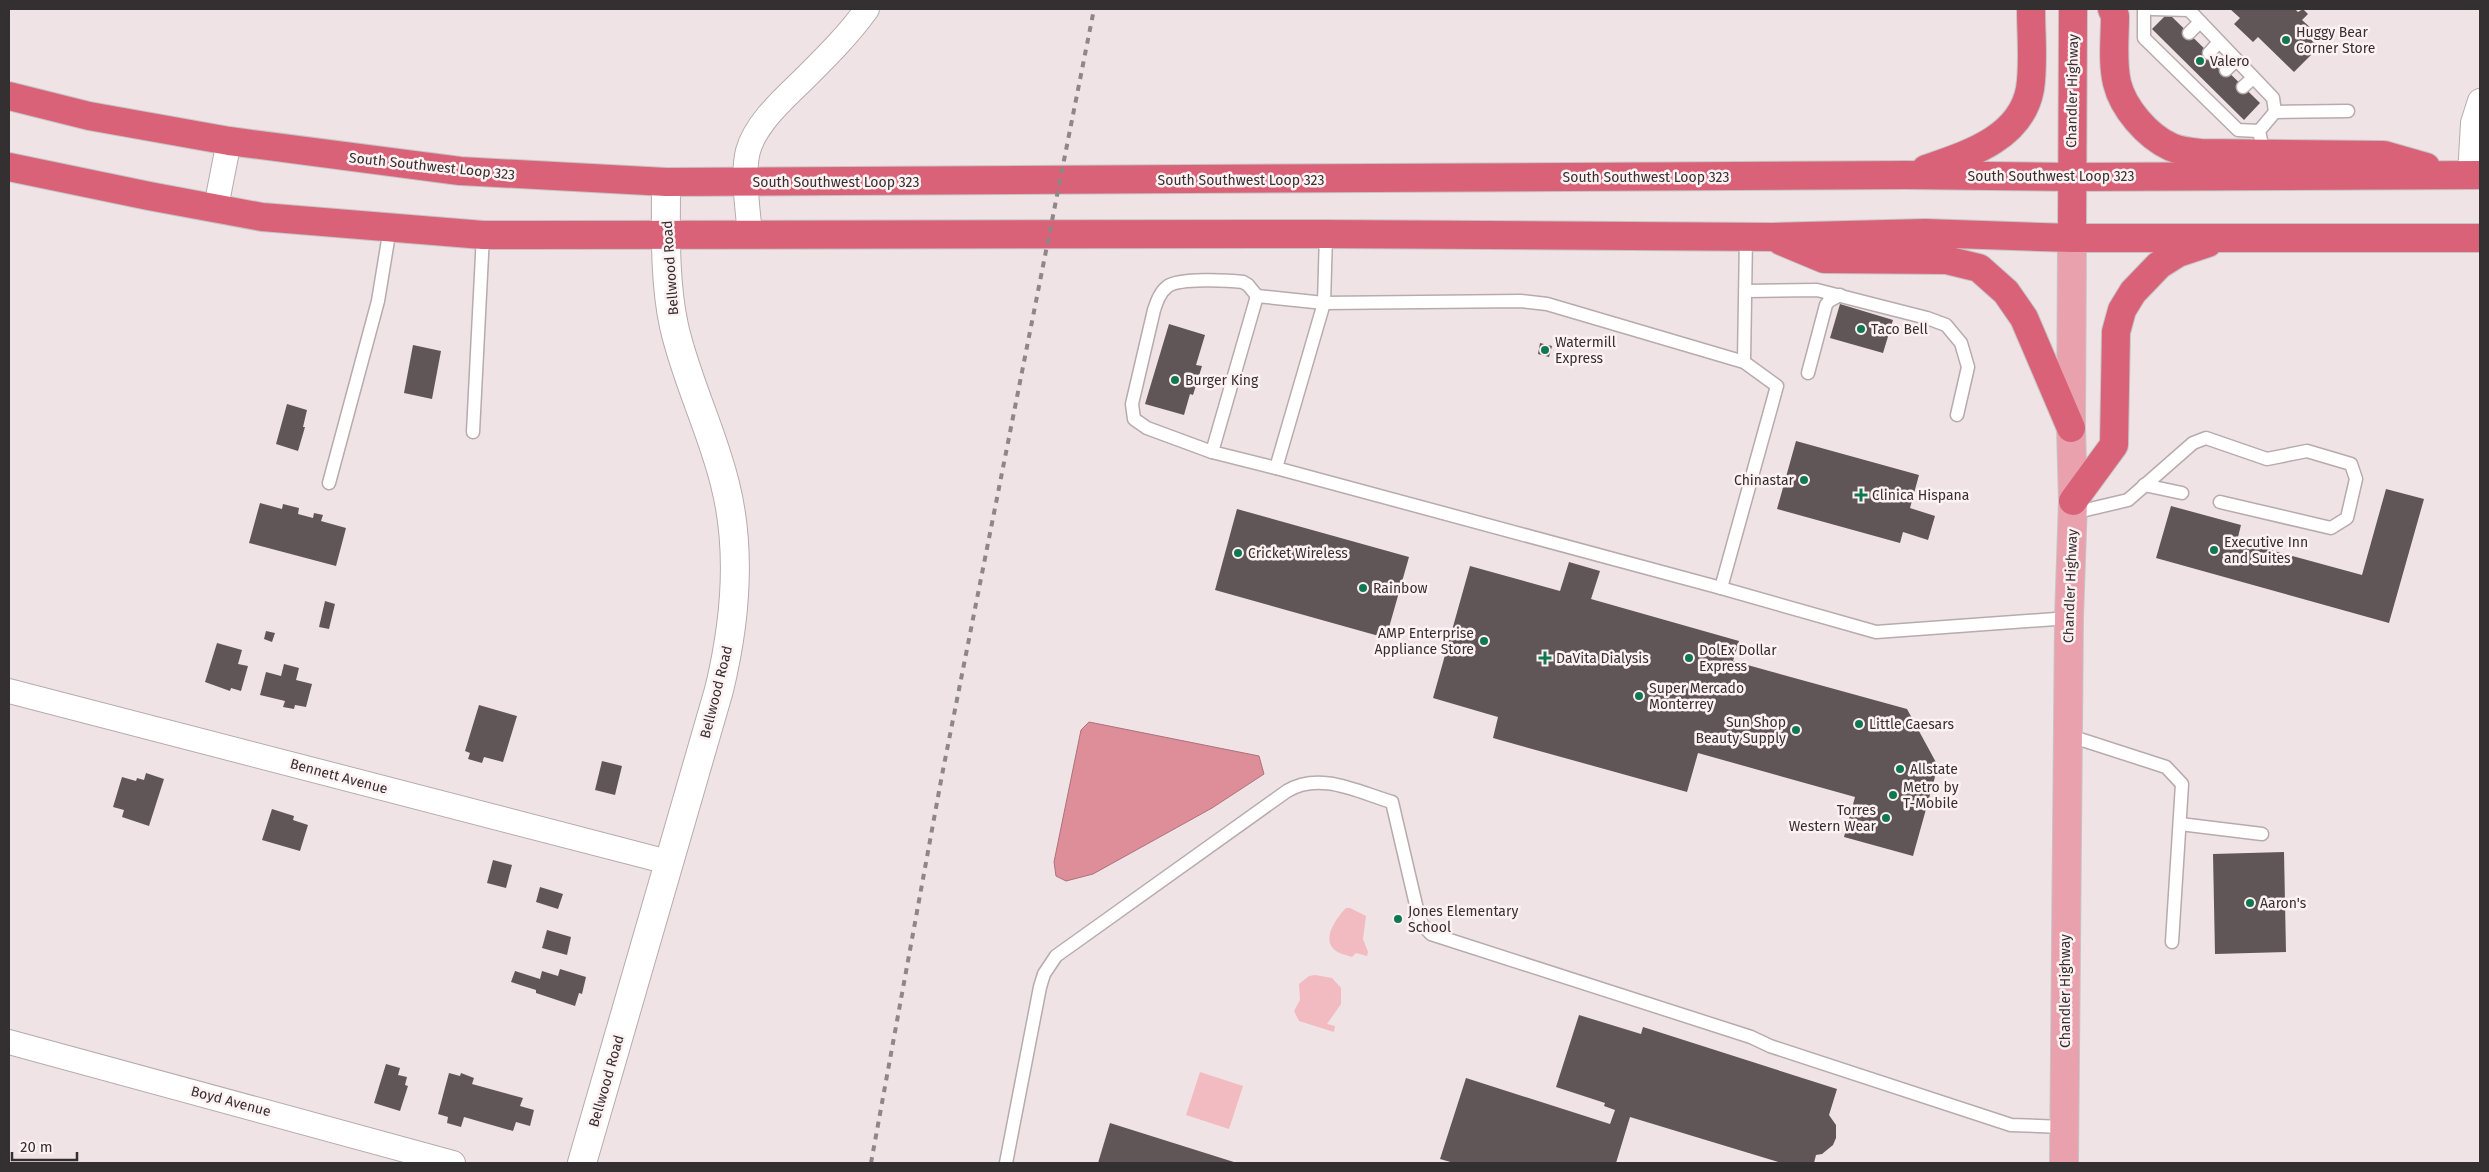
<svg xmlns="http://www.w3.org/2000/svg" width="2489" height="1172" font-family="'Fira Sans',sans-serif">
<rect width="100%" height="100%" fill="#f0e3e5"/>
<!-- green -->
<g fill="#f1bbc1">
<path d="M1346,908H1350L1366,916L1363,939L1368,952L1367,956L1356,953L1352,957C1347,955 1340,954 1336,951C1320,940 1337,917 1346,908Z"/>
<polygon points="1315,975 1332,978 1341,988 1341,1004 1327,1024 1335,1026 1334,1032 1299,1021 1294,1011 1300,1000 1299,984 1309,976"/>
<polygon points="1200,1072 1243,1086 1229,1129 1186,1115"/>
</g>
<!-- water -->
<polygon fill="#de8e99" stroke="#ab727a" points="1089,722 1259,756 1264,774 1212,808 1093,874 1066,881 1056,876 1054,862 1081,730"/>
<!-- building -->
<g fill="#615657">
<polygon points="2230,9 2295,9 2298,12 2303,9 2308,14 2302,20 2313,30 2307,36 2319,47 2294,72 2258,37 2253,42 2234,24 2240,18"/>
<polygon points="2168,13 2260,103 2244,120 2152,29"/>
<polygon points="1840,304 1893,320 1883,353 1830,338"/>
<polygon points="1169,324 1205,335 1196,365 1202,366 1193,395 1190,394 1184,415 1145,404"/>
<polygon points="1540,343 1552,346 1549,357 1538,354"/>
<polygon points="413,345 441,351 432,399 404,393"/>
<polygon points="287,404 307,410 303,427 305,427 298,451 276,444"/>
<polygon points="1796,441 1919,475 1910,508 1935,516 1928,540 1903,532 1900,543 1777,509"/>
<polygon points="2386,489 2424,499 2389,623 2156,558 2171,506 2241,525 2237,541 2362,575"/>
<polygon points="260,503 282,509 283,504 299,508 298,514 313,518 314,513 323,515 321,521 346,528 336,566 249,543"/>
<polygon points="1237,509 1409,557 1386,638 1215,590"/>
<polygon points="1569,562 1600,571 1591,599 1739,641 1733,661 1907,709 1938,766 1913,856 1844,837 1855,797 1698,753 1687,792 1493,738 1498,717 1433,698 1470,566 1560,591"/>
<polygon points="325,601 335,604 329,629 319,627"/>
<polygon points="266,631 275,633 272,642 264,639"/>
<polygon points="217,643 242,650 238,664 248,666 241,691 231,688 230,691 205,682"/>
<polygon points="284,664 299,668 296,680 312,684 306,707 295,705 294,709 283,707 285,701 260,695 266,672 281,676"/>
<polygon points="479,705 517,716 503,762 484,757 482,763 468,759 470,753 465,751"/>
<polygon points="602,761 622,766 615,795 595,790"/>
<polygon points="146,773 164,779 149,826 122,817 124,810 113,807 122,777 136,781 137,778 144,780"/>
<polygon points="272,809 294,816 293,820 308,825 300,851 262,840"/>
<polygon points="2284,852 2286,952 2215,954 2213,854"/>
<polygon points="493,860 512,865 506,888 487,883"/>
<polygon points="540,887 563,894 558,909 536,902"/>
<polygon points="547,930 571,937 567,955 542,948"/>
<polygon points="560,969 586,977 582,994 579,993 575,1006 536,993 536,990 511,982 515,971 540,979 542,971 558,976"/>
<polygon points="1579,1015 1641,1034 1643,1027 1837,1089 1829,1115 1836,1125 1836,1138 1833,1145 1822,1154 1816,1155 1814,1163 1782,1163 1630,1117 1616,1163 1454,1163 1440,1159 1466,1078 1610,1124 1615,1110 1604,1106 1605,1103 1556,1087"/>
<polygon points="386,1064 400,1068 398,1075 407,1077 405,1085 408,1086 400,1111 374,1103"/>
<polygon points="449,1073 460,1076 461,1073 474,1078 472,1084 523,1098 520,1106 534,1110 530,1126 516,1122 513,1131 464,1117 461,1127 447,1123 448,1117 438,1114"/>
<polygon points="1110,1123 1237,1163 1098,1163"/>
</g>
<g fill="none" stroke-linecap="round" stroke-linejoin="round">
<!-- lane casing -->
<g stroke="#b7abac" stroke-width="15">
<g id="lane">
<polyline points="2144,9 2144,38 2238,130 2259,131"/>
<polyline points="2152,9 2189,10 2273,98 2275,112 2259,131 2264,154"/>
<polyline points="2189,33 2200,22"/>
<polyline points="2209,53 2219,42"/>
<polyline points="2226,70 2236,60"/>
<polyline points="2243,87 2253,78"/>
<polyline points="2275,112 2348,111"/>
<polyline points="1326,234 1324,303 1276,468 1721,588 1876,632 2069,618"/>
<polyline points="1746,291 1817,290 1927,318 1946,325 1961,343 1968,367 1957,415"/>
<polyline points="1744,362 1746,236"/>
<polyline points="1808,373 1826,305 1829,301 1840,295"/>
<polyline points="473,432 483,235"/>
<path d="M1212,452L1147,428L1134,419L1132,404L1154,310C1157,301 1160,292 1168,286C1180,278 1227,280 1243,282L1248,285L1257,296"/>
<polyline points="1276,468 1212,452 1257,296 1324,303 1521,301 1547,304 1744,362 1777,386 1721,588"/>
<polyline points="329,483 378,301 390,228"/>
<polyline points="2144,485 2182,493"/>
<polyline points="2073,513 2128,500 2193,443 2206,438 2267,459 2307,451 2351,464 2356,479 2347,518 2331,528 2220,502"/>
<polyline points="2067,735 2166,767 2182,784 2172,942"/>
<polyline points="2180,824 2262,834"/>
<path d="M1006,1163L1040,987L1044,974L1056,956L1287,791C1320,771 1358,792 1392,802L1420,922L1431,934L1751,1037L1770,1046L2011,1125L2064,1127"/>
</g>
</g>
<!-- street casing -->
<g stroke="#b7abac" stroke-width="26">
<g id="street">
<polyline points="2470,175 2473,123 2480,101"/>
<polyline points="216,207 229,141"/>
<path d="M750,235C748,210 742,174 748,151C756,122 786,97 806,77C828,55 849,34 867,9"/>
<polyline points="9,691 668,862"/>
<polyline points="9,1042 453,1163"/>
</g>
</g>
<!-- secondary casing -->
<g stroke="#b7abac" stroke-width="30">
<path id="secondary" d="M582,1163L719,690C735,624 742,551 725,484C712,430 686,380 674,326C664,280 666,229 666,182"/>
</g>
<!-- primary casing -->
<g stroke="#c6c5c5" stroke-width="30">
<polyline id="primary" points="2064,1163 2069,618 2073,501 2071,428 2072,238"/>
</g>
<!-- highway casing -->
<g stroke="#c6c5c5" stroke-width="30">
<g id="highway">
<path d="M2112,9L2115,16C2115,38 2112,62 2117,83C2123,108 2147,136 2171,147C2180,151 2191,152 2201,153L2384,155L2426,167"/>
<polyline points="9,96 89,116 229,141 460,171 666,182 1906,175 2072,177 2480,175"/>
<polyline points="9,167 149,196 262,217 483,235 1326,234 1773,237 1925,233 2072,238 2480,238"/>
<path d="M1926,169C1966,155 2021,139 2030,89C2034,64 2031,35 2031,9"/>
<polyline points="2072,238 2073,9"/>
<polyline points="1781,241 1824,259 1946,260 1979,268 2006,292 2024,318 2071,428"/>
<polyline points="2073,501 2114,445 2116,332 2122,310 2133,292 2159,265 2178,253 2208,243"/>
</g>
</g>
<!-- lane -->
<use href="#lane" stroke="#fff" stroke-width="12"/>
<!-- street -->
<use href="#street" stroke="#fff" stroke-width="24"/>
<!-- secondary -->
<use href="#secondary" stroke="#fff" stroke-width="28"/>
<!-- primary -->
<use href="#primary" stroke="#e9a1ae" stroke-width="28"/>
<!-- highway -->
<use href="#highway" stroke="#da6278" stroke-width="28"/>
<!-- rail -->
<polyline stroke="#8f8687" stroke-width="4" stroke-dasharray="6 6" stroke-linecap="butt" points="871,1163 942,775 1094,9"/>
</g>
<!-- markers -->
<g fill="#107851" stroke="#fef1f2" stroke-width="2">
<circle cx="2286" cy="40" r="5"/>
<circle cx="2200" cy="61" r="5"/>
<circle cx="1861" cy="329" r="5"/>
<circle cx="1545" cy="350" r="5"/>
<circle cx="1175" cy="380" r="5"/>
<circle cx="1804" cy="480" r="5"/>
<path d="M1858.5 487.5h5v5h5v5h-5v5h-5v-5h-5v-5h5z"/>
<circle cx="2214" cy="550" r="5"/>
<circle cx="1238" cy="553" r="5"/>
<circle cx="1363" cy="588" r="5"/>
<circle cx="1484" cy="641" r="5"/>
<path d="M1542.5 650.5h5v5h5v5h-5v5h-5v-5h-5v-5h5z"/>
<circle cx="1689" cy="658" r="5"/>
<circle cx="1639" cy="696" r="5"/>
<circle cx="1859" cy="724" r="5"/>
<circle cx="1796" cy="730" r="5"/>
<circle cx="1900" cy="769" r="5"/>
<circle cx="1893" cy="795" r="5"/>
<circle cx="1886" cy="818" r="5"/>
<circle cx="2250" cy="903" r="5"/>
<circle cx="1398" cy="919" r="5"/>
</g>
<g text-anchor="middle" stroke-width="5" stroke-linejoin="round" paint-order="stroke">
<!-- poi labels -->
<g font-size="14" fill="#342f30" stroke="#fef1f2" text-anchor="start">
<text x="2296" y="37">Huggy Bear<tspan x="2296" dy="16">Corner Store</tspan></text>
<text x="2210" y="66">Valero</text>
<text x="1871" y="334">Taco Bell</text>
<text x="1555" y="347">Watermill<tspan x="1555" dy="16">Express</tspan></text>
<text x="1185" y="385">Burger King</text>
<text x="1794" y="485" text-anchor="end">Chinastar</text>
<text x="1872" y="500">Clinica Hispana</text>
<text x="2224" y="547">Executive Inn<tspan x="2224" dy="16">and Suites</tspan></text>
<text x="1248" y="558">Cricket Wireless</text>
<text x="1373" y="593">Rainbow</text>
<text x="1474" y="638" text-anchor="end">AMP Enterprise<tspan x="1474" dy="16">Appliance Store</tspan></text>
<text x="1699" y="655">DolEx Dollar<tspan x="1699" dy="16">Express</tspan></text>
<text x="1556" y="663">DaVita Dialysis</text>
<text x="1649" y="693">Super Mercado<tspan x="1649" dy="16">Monterrey</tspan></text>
<text x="1786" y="727" text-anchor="end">Sun Shop<tspan x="1786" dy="16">Beauty Supply</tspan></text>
<text x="1869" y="729">Little Caesars</text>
<text x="1910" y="774">Allstate</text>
<text x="1903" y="792">Metro by<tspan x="1903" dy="16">T-Mobile</tspan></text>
<text x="1876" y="815" text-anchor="end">Torres<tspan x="1876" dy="16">Western Wear</tspan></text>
<text x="2260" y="908">Aaron's</text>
<text x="1408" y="916">Jones Elementary<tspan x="1408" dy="16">School</tspan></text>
</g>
<!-- street labels -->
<g font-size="14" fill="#342f30" stroke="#fef1f2">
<text transform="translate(2072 91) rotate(-89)" y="5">Chandler Highway</text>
<text transform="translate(432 166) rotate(6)" y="5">South Southwest Loop 323</text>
<text x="2051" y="181">South Southwest Loop 323</text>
<text x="1646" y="182">South Southwest Loop 323</text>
<text x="1241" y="185">South Southwest Loop 323</text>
<text x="836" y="187">South Southwest Loop 323</text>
<text transform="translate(670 268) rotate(-94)" y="5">Bellwood Road</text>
<text transform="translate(2070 586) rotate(-88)" y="5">Chandler Highway</text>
<text transform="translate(716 692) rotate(-76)" y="5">Bellwood Road</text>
<text transform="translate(339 776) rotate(15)" y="5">Bennett Avenue</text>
<text transform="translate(2065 991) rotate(-90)" y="5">Chandler Highway</text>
<text transform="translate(606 1081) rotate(-74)" y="5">Bellwood Road</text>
<text transform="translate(231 1101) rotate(15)" y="5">Boyd Avenue</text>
</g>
</g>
<!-- border -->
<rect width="2489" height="1172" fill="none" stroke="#342f30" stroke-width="20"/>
<!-- scale -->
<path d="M12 1152v8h65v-8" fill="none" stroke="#342f30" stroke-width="2.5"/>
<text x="20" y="1152" font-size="15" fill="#342f30" stroke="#fef1f2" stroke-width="4" paint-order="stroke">20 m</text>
</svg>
